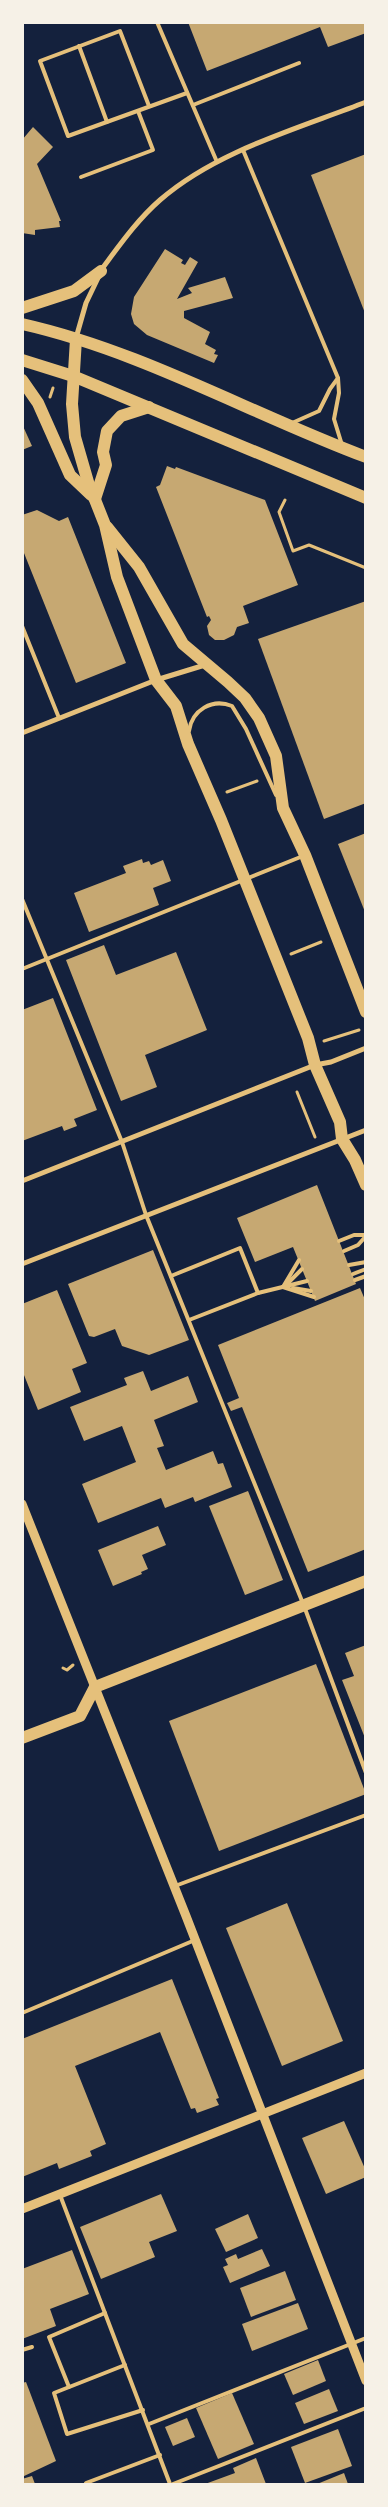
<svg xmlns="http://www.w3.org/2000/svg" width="388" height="2507" font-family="'Open Sans',sans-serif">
<rect width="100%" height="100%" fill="#14213d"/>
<!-- building -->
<g fill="#c6a872">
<polygon points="188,22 366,22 366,33 328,47 320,27 207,71"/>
<polygon points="33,127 53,147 37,164 61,221 59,221 60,227 35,230 35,235 22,233 22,140"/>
<polygon points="366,154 366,313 365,313 311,175"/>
<polygon points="165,249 183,260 181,263 185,265 190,257 198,262 177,299 192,293 188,288 225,277 233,298 184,311 184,318 210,332 205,344 216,350 214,354 218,355 214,363 147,335 134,324 131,314 134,297"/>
<polygon points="22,424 32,446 22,450"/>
<polygon points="167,466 175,469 176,467 265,500 298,585 243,606 249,623 237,627 234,635 224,640 215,640 209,635 207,626 211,620 209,616 207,617 156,487 160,485"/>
<polygon points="37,510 59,521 68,517 126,663 76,683 22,548 22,515"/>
<polygon points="366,601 366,803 324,819 258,639"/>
<polygon points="366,833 366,912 365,912 338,844"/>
<polygon points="142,859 143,863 149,861 151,865 163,860 171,881 153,888 159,905 89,932 74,893 126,873 123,866"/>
<polygon points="104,945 116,975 176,952 207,1030 145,1055 157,1087 121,1101 66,960"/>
<polygon points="53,998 97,1110 74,1119 77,1126 64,1131 62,1126 22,1141 22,1010"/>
<polygon points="317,1185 356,1284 315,1301 293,1247 255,1262 237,1218"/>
<polygon points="153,1250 189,1340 149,1355 122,1346 115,1329 94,1337 89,1336 68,1284"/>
<polygon points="360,1288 366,1302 366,1549 308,1572 242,1407 231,1411 227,1403 239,1398 218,1345"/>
<polygon points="57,1290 87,1363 72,1369 81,1392 38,1410 22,1370 22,1304"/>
<polygon points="143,1371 151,1391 188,1376 198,1402 154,1420 164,1446 157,1448 166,1470 213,1451 218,1464 223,1463 232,1487 195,1502 193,1497 165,1508 161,1498 98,1523 82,1484 136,1462 122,1426 84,1441 70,1407 127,1385 124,1378"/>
<polygon points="248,1491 283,1580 245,1595 209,1506"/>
<polygon points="158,1526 166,1545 142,1555 148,1569 141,1572 142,1574 113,1586 98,1550"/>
<polygon points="366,1645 366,1738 365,1738 342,1680 354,1676 345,1653"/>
<polygon points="316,1664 366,1794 219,1851 169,1721"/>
<polygon points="287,1903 343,2041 282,2066 226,1928"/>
<polygon points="172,1979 219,2098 216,2099 219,2105 197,2113 195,2108 191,2109 160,2032 75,2066 106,2144 90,2151 92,2156 59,2169 57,2163 22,2177 22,2039"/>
<polygon points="344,2121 366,2171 366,2177 326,2194 302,2138"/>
<polygon points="161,2194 177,2231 149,2242 155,2257 101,2279 80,2227"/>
<polygon points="248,2214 258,2238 226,2252 215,2229"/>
<polygon points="262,2249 270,2266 230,2283 223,2267 228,2265 225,2259 236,2254 238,2259"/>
<polygon points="72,2250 89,2294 50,2309 56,2326 22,2339 22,2269"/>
<polygon points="285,2271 296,2300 251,2317 240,2288"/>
<polygon points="298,2303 308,2329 252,2351 242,2324"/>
<polygon points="318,2360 326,2381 293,2395 284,2374"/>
<polygon points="26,2382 56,2461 22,2477 22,2383"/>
<polygon points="329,2389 338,2411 304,2424 295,2403"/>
<polygon points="232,2393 254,2444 218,2459 196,2408"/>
<polygon points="187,2418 195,2437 173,2446 165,2427"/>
<polygon points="338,2429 352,2466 305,2483 291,2447"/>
<polygon points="256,2458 266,2484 205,2484 235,2473 233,2468"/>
<polygon points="344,2473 348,2484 317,2484"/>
<polygon points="32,2476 35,2484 22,2484 22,2479"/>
</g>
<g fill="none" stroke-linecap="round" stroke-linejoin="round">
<!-- path -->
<g stroke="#e5c07b" stroke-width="3">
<polyline points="50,397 53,388"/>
<polyline points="285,500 279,512 293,551 309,545 366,568"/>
<polyline points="227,792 257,781"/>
<polyline points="291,954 321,942"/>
<polyline points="324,1041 359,1030"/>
<polyline points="297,1092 315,1137"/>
<polyline points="63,1668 67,1670 73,1665"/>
</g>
<!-- service -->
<g stroke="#e5c07b" stroke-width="4">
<polyline points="157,22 217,162"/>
<polyline points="79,46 107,122"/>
<polyline points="193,105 299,63"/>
<polyline points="149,106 120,31 40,61 68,136 187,93"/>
<polyline points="243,150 338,378 339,393 334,419 342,445"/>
<polyline points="81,177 153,150 138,111"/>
<polyline points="292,423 319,411 330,389 338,378"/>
<polyline points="22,626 59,718"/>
<path d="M189,731C192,710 212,698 232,706L246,729L276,795"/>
<polyline points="22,899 122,1142 146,1215 304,1606 366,1773"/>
<polyline points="22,969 303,856"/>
<polyline points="339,1241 354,1235 366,1235"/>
<polyline points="344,1251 358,1245 366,1236"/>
<polyline points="349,1265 366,1262"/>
<polyline points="353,1274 366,1269"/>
<polyline points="171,1276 240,1248 258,1293"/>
<polyline points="355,1280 366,1276"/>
<polyline points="287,1284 302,1269"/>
<polyline points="283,1287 314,1297"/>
<polyline points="283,1287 299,1260"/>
<polyline points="293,1288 311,1291"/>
<polyline points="189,1320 258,1293 307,1281"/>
<polyline points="175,1886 366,1815"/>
<polyline points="22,2013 195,1940"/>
<polyline points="60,2195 170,2484"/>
<polyline points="22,2350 32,2347"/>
<polyline points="125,2365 54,2393 67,2434 143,2410"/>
<polyline points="69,2387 49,2337 105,2313"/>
<polyline points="149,2424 366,2338"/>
<polyline points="86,2483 160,2455"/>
<polyline points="173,2484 366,2408"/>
</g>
<!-- minor -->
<g stroke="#e5c07b" stroke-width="5">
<path d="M101,270C119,246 137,220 160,200C216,151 297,129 366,102"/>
<polyline points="76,338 86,303 98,278"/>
<polyline points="22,733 156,680 205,665"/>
<polyline points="22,1181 315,1065 331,1062 366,1048"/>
<polyline points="22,1264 366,1130"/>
</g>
<!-- tertiary -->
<g stroke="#e5c07b" stroke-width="9">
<polyline points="22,1504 186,1916 366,2381"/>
<polyline points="22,2209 366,2073"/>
</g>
<!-- primary -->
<g stroke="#e5c07b" stroke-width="12">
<polyline points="22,308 74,291 101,271"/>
<path d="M22,324C142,351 251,414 366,457"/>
<polyline points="76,339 72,404 75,437 88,482 105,525 117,577 156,680 176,706 188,744 221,820 308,1038 315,1065 340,1122 342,1139 355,1160 366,1185"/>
<polyline points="22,360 73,376 366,498"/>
<polyline points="22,380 38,403 70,475 91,495"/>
<polyline points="95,499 106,465 103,452 107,431 121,416 149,407"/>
<polyline points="107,527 139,567 183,644 228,682 245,698 259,718 276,756 283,808 305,855 366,1012"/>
<polyline points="22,1738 80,1716 95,1687 366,1581"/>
</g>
</g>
<!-- border -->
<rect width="388" height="2507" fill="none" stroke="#f6f1e7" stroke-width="48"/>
</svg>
